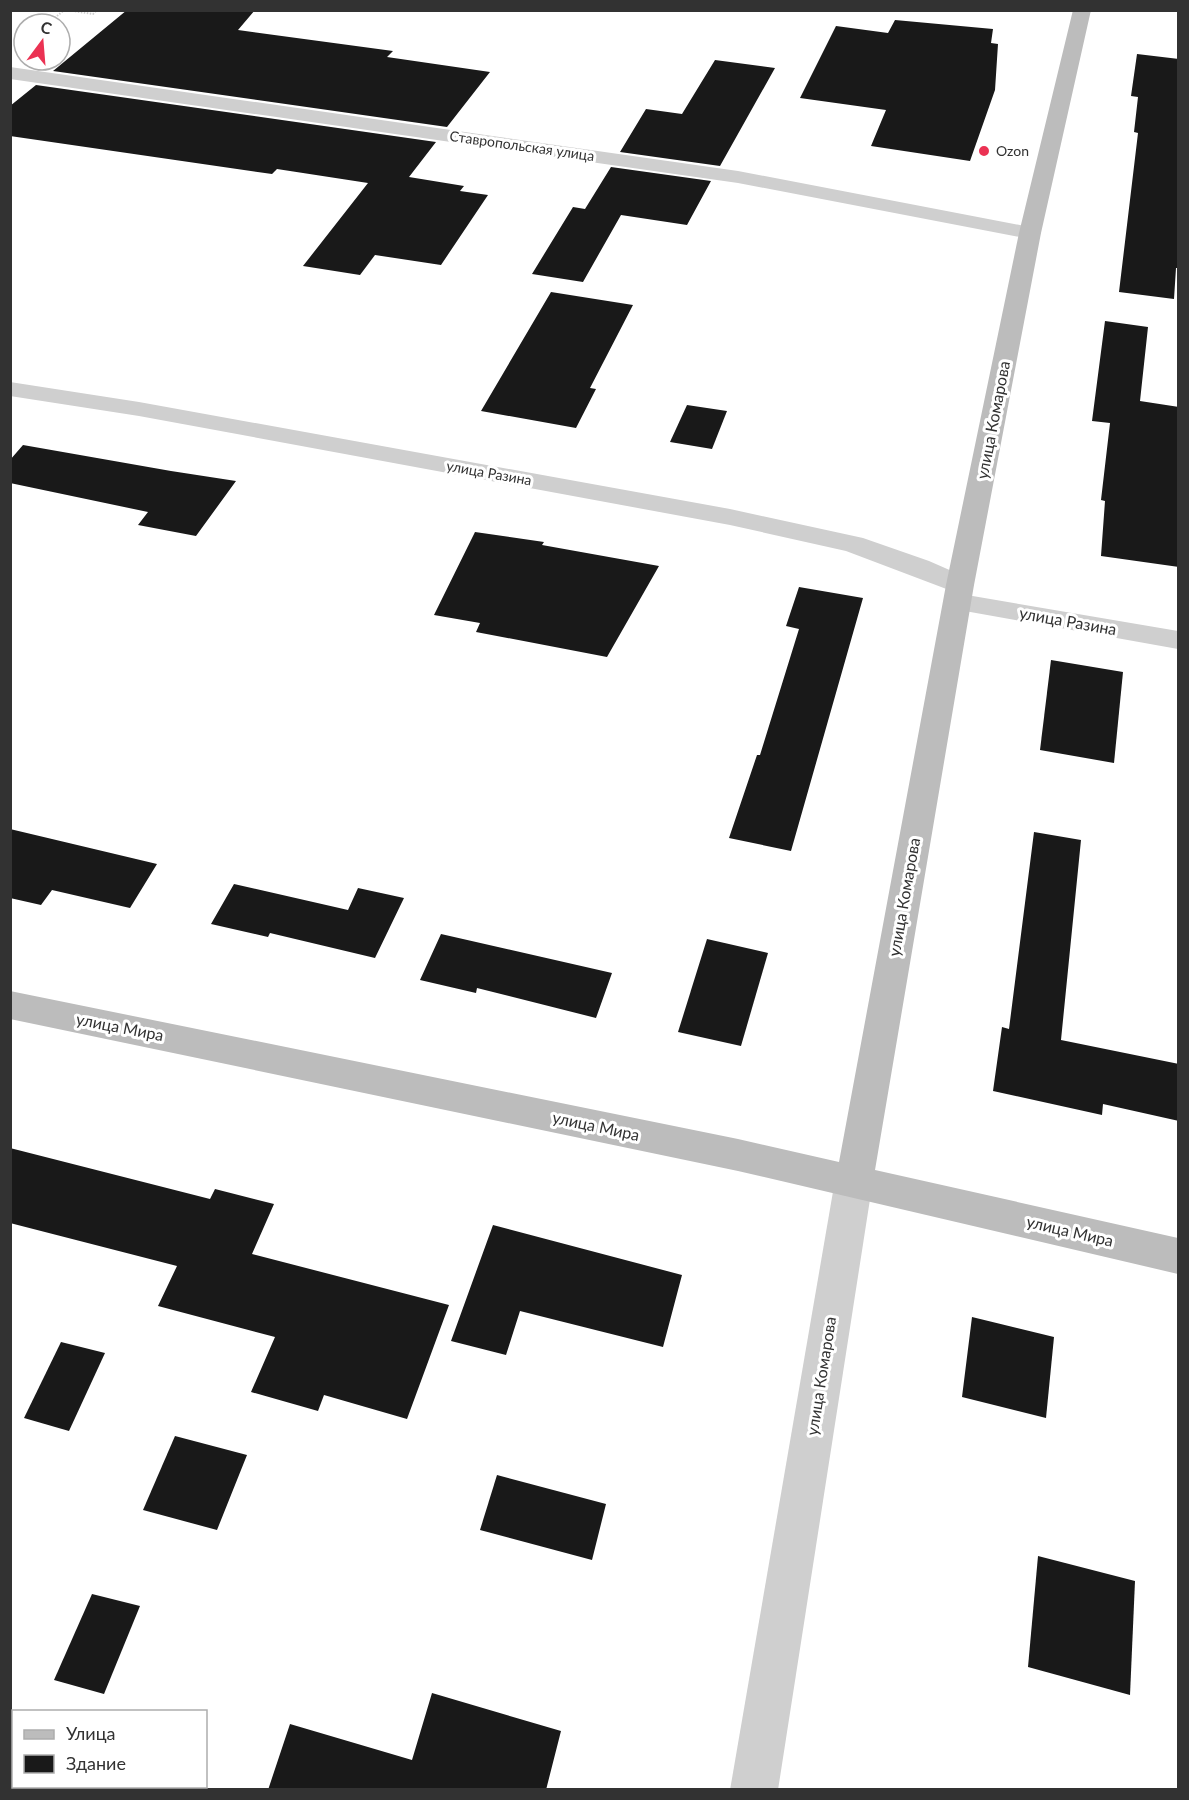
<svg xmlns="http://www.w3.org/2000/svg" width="1189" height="1800" font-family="Lato,sans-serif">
<rect width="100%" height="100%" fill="#fff"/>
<!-- building -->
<g fill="#191919">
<polygon points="127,10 255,10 238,30 393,51 387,57 490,72 447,127 53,71"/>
<polygon points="895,20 993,29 991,43 998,44 995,90 970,161 871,146 886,110 800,98 836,26 888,33"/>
<polygon points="1137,54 1179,59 1179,268 1176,268 1174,299 1119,292 1138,133 1134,132 1138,97 1131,96"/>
<polygon points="715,60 775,68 720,166 620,152 646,109 682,114"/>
<polygon points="36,85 436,142 409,177 464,186 460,191 488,195 441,265 375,255 360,275 303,266 368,183 277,169 272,174 10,136 10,106"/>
<polygon points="611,167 711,181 687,225 621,215 583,282 532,274 573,207 585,209"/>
<polygon points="551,292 633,305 590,388 596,389 576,428 481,411"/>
<polygon points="1105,321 1148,327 1140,401 1179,407 1179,567 1101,556 1105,501 1101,500 1110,423 1092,421"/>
<polygon points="687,405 727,411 712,449 670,442"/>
<polygon points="23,445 171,471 236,481 196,536 138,525 148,512 10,483 10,460"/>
<polygon points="475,532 544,542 542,545 659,566 607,657 476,632 480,623 434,615"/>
<polygon points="799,587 863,598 791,851 729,838 757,755 760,755 799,629 786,626"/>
<polygon points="1051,660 1123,672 1114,763 1040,750"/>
<polygon points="10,829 157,864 130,908 52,890 41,905 10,898"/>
<polygon points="1034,832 1081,840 1061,1040 1179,1064 1179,1121 1103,1104 1102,1115 993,1091 1002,1027 1009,1029"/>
<polygon points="234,884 348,910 358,888 404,898 375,958 270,933 268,937 211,924"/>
<polygon points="441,934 612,973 596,1018 477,988 476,993 420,980"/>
<polygon points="707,939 768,953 741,1046 678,1032"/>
<polygon points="10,1148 210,1199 215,1189 274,1204 252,1254 449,1305 407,1419 324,1395 318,1411 251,1392 275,1337 158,1306 177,1266 10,1223"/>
<polygon points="493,1225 682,1275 663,1347 520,1311 506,1355 451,1341"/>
<polygon points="972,1317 1054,1337 1046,1418 962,1397"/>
<polygon points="61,1342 105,1353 69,1431 24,1418"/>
<polygon points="175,1436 247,1455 217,1530 143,1510"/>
<polygon points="497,1475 606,1504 592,1560 480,1530"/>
<polygon points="1038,1556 1135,1581 1130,1695 1028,1667"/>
<polygon points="92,1594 140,1606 104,1694 54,1680"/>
<polygon points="432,1693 561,1731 546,1790 268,1790 290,1724 412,1760"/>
</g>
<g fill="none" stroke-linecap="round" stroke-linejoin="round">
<!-- path -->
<g stroke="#cfcfcf" stroke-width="2" stroke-dasharray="1.5 1.5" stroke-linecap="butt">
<polyline points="66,10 93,14 97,10"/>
<polyline points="48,24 64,10"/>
</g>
<!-- minor -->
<g fill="#cfcfcf" fill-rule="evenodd">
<polygon points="10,67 738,171 1030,227 1038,228 1041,233 1038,238 1030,239 738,183 10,79"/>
<polygon points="10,382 139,402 730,509 863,538 929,561 970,579 974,585 970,591 961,594 1178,631 1178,649 948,608 944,602 948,596 957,593 846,551 730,525 139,416 10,396"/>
</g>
<!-- tertiary -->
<polygon fill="#cfcfcf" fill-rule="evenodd" points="854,1163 867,1168 873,1180 778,1790 730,1790 835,1180 841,1168"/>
<!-- secondary -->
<polygon fill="#bcbcbc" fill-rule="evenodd" points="1073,10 1091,10 1041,233 974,585 875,1170 1178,1238 1178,1274 738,1171 10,1019 10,991 738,1139 839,1162 946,585 1019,233"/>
</g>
<!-- markers -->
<circle fill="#eb3253" stroke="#fff" stroke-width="2" cx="984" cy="151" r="6"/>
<g text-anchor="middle" stroke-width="6" stroke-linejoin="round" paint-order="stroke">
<!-- far-street labels -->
<g font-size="14" fill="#323232" stroke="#fff">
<text transform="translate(522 146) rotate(8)" y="5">Ставропольская улица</text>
<text transform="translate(489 473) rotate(10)" y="5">улица Разина</text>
</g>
<!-- far-poi labels -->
<g font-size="14" fill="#323232" stroke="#fff" text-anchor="start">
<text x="996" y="156">Ozon</text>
</g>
<!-- street labels -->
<g font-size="16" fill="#323232" stroke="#fff">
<text transform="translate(993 420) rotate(-79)" y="6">улица Комарова</text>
<text transform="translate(1068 621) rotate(10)" y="6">улица Разина</text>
<text transform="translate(904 897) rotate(-80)" y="6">улица Комарова</text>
<text transform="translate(120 1027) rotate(11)" y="6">улица Мира</text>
<text transform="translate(596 1126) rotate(12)" y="6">улица Мира</text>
<text transform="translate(1070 1231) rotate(13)" y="6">улица Мира</text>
<text transform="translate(821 1376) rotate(-81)" y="6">улица Комарова</text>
</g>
</g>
<!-- border -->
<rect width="1189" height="1800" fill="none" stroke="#323232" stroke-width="24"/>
<!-- legend -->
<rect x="12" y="1710" width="195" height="78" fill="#ffffff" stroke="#adadad" stroke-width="1.5"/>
<rect x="24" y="1730" width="30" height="9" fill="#bcbcbc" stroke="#adadad" stroke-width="1.5"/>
<text x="66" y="1740" font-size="18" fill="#323232">Улица</text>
<rect x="24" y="1755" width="30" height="18" fill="#191919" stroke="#adadad" stroke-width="1.5"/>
<text x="66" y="1770" font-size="18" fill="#323232">Здание</text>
<!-- north arrow -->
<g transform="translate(42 42) rotate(16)"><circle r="28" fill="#ffffff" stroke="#adadad" stroke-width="1.5"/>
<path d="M0-4.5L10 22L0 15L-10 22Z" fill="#eb3253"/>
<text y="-9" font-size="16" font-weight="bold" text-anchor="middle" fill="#323232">С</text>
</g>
</svg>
